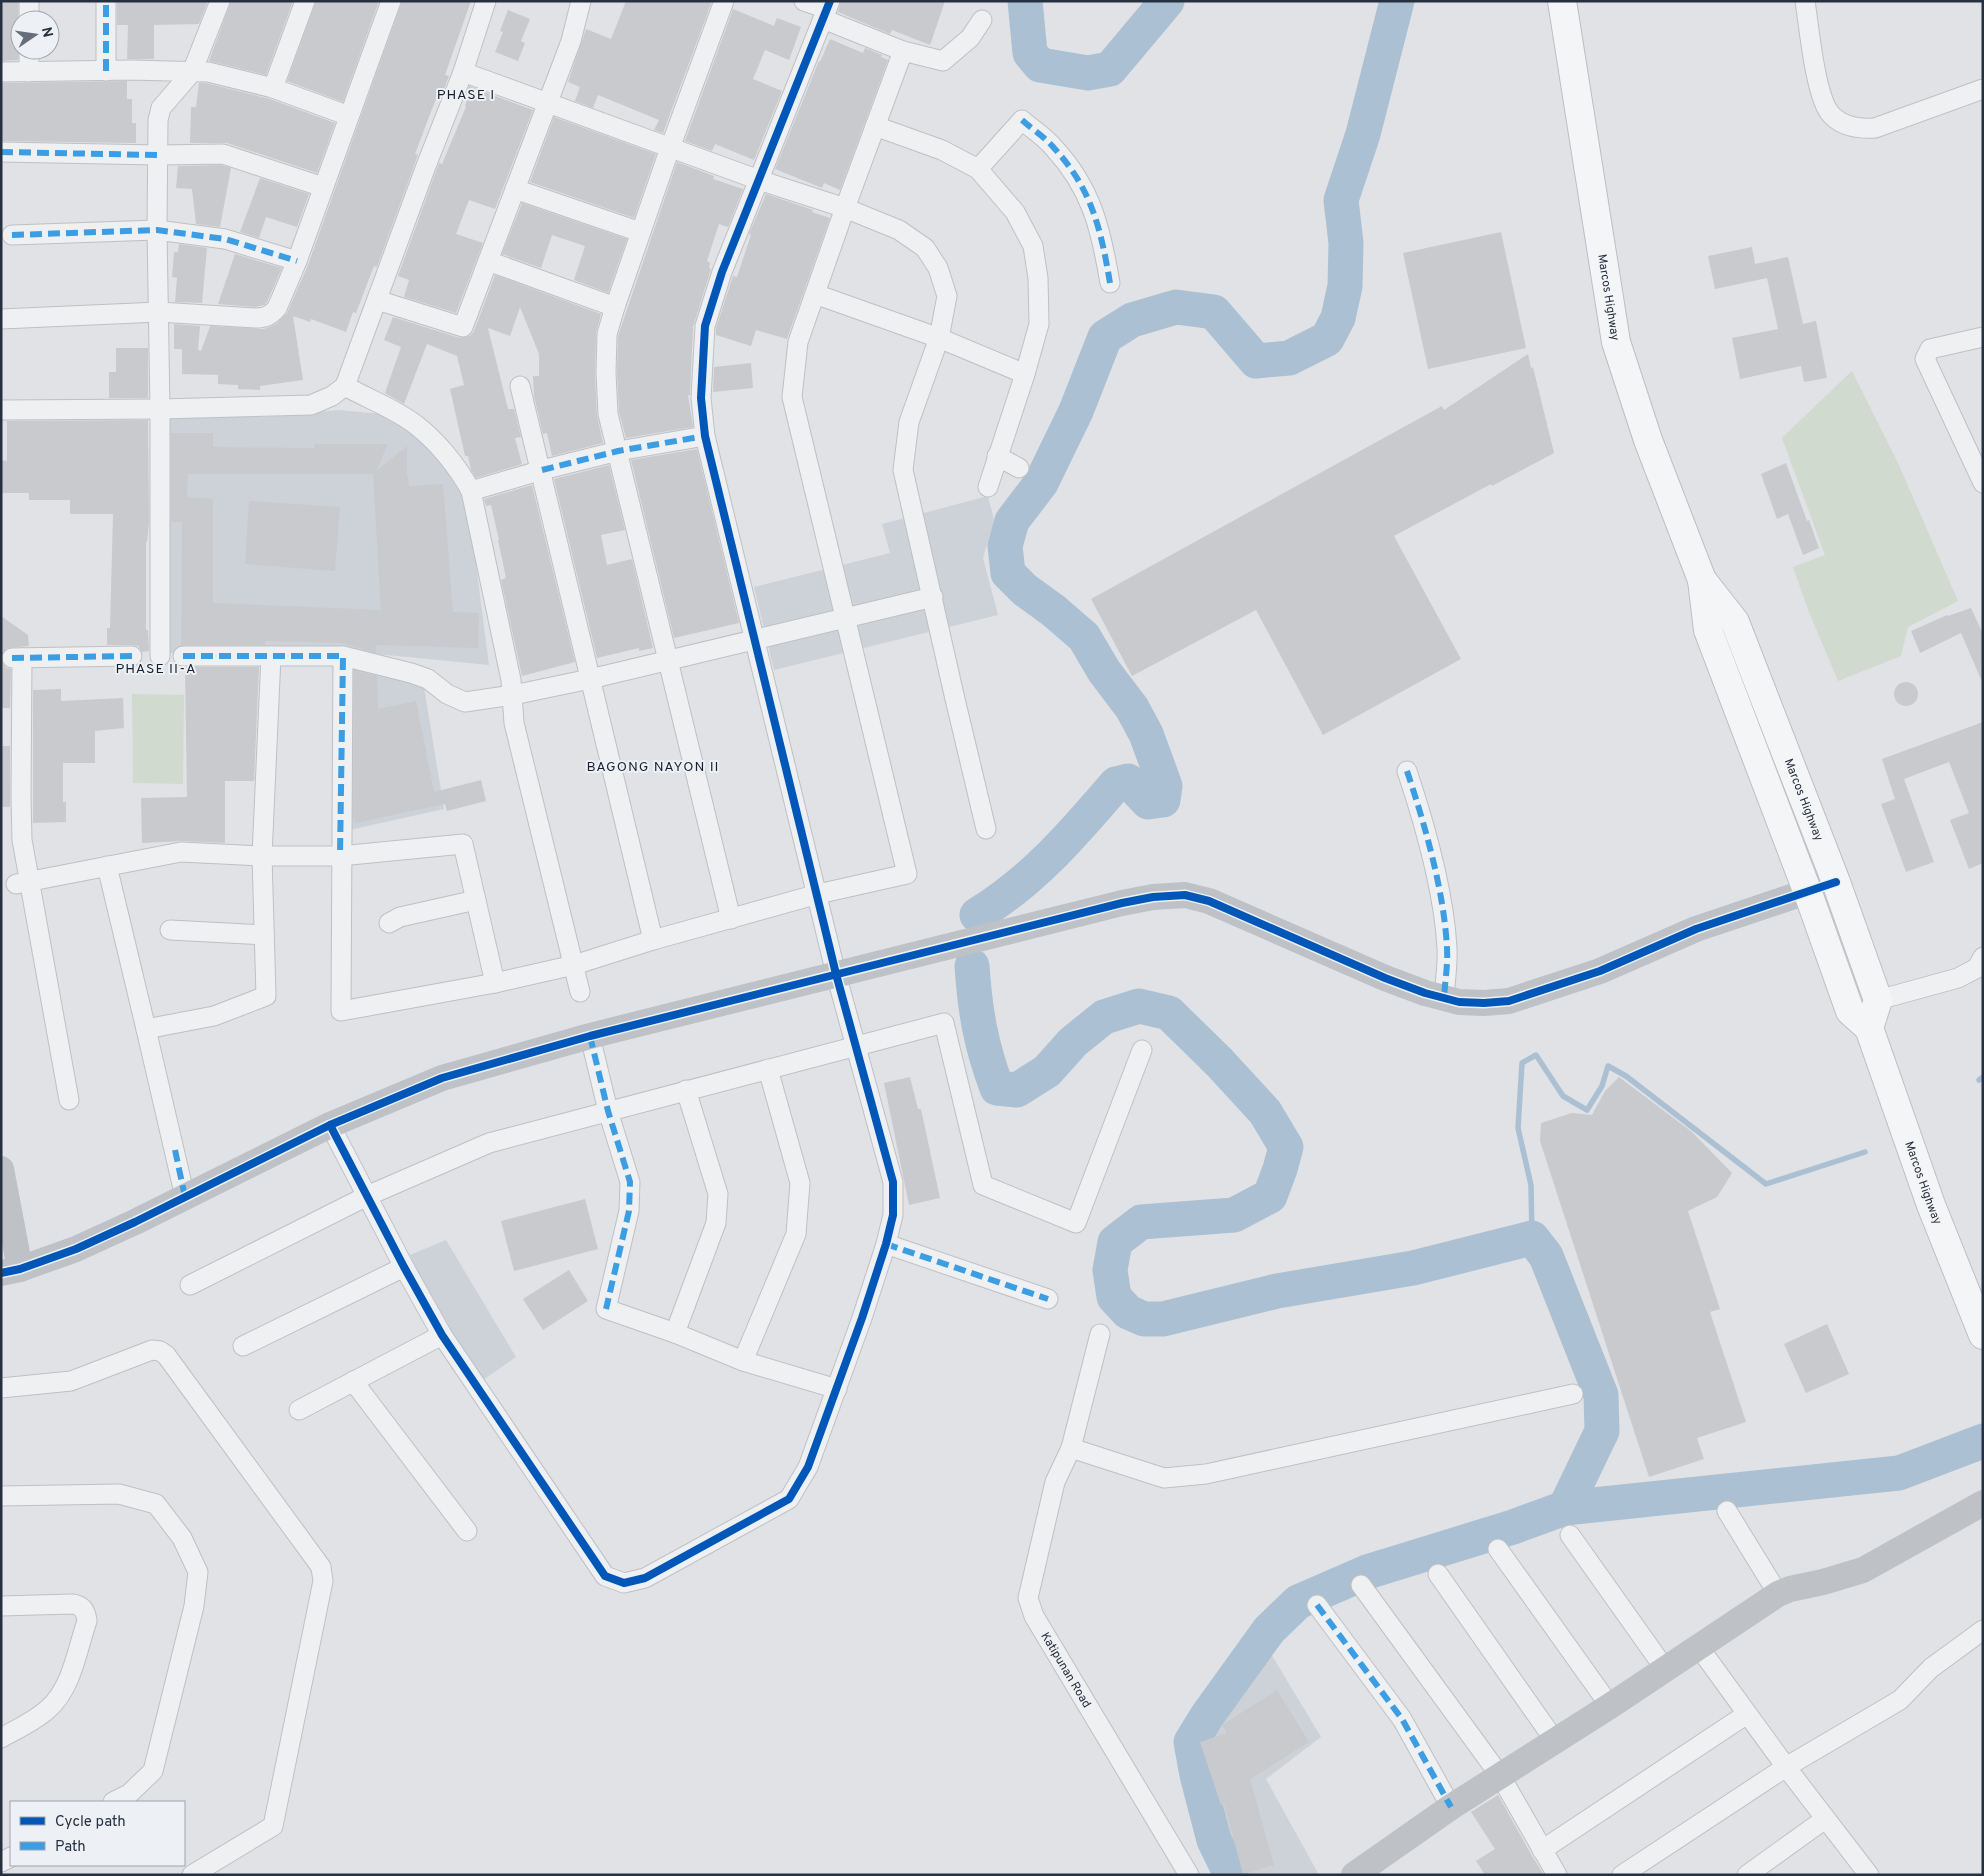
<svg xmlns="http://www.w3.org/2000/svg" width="1984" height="1876" font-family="Overpass,sans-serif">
<rect width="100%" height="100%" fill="#e0e2e5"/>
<!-- built -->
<g fill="#cdd2d9">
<polygon points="338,410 394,415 466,487 489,665 367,653 164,653 164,414 266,417"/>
<polygon points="988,496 994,520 983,558 998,615 774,670 754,587 890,553 882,524"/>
<polygon points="345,660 423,681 444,809 345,831"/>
<polygon points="446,1240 516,1357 480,1382 445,1330 410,1255"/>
<polygon points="1268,1649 1321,1737 1266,1779 1319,1875 1240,1875 1197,1743"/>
</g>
<!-- green -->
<g fill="#d0dacf">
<polygon points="1852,371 1898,463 1958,601 1908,627 1901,656 1838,681 1809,612 1793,567 1825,555 1782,438"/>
<polygon points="132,694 184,695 183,784 133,783"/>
</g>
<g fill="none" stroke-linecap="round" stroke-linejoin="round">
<!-- stream -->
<g stroke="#acc0d3" stroke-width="5.5">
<polyline points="1979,1080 1983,1077"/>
<polyline points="1532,1238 1531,1185 1518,1128 1522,1063 1536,1055 1563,1096 1587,1110 1602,1086 1608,1066 1626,1076 1766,1184 1865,1152"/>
</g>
<!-- river -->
<g stroke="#acc0d3" stroke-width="35">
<polyline points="1025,1 1030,53 1040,65 1088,73 1110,69 1167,1"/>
<path d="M977,915C1034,880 1073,834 1116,784L1128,781L1148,802L1163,800L1165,786L1146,734L1132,708L1104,671L1084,637L1054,611L1025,590L1008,573L1005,546L1012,521L1041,483L1076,411L1105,337L1132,320L1176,307L1214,312L1256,361L1289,358L1327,339L1338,318L1345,286L1346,243L1341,200L1363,134L1397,1"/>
<path d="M972,966C975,1011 981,1046 997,1088L1017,1090L1047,1071L1073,1042L1104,1017L1139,1006L1169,1013L1219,1062L1265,1112L1286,1147L1280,1169L1270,1196L1234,1215L1141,1222L1115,1242L1110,1270L1114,1297L1128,1312L1144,1319H1163L1277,1291L1413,1268L1532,1238L1546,1256L1601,1395L1602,1431L1565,1508L1513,1527L1367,1572L1298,1602L1269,1630L1207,1716L1191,1742L1197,1775L1214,1840L1231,1875"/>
<polyline points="1565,1508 1899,1473 1983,1441"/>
</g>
</g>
<!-- building -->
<g fill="#c8cacd" fill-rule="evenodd">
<polygon points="1,1 18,1 18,20 20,26 18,60 1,61"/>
<polygon points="117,1 208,1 199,24 154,25 154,59 127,59 128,25 117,25"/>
<polygon points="231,1 293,1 266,75 209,61"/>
<polygon points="316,1 379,1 343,102 287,81"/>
<polygon points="402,1 471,1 445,75 449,76 443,91 440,90 432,109 415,154 418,155 377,267 374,266 356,313 353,312 346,332 311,319 310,322 293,316 303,380 260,386 260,390 238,389 238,385 218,384 218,375 182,374 182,349 174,349 174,324 200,326 198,350 201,351 210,326 264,329 276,324 287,313 308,265"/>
<polygon points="626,1 712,1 663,133 654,130 659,120 598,95 593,108 575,101 580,87 568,82 586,29 611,39"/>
<polygon points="841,1 945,1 930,45 892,30 890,34 838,12"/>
<polygon points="733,9 774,26 777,18 801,27 789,60 765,50 753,79 782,91 754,160 715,144 712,151 685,141"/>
<polygon points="508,10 530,19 521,41 525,43 518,61 495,52 503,32 500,31"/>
<polygon points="830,39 863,53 865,48 882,55 881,57 888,60 840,190 824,183 822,188 775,169 819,61 820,62"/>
<polygon points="127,81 127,99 132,99 132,123 136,123 136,143 1,141 1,83"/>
<polygon points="199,83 206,83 270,99 335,123 317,173 227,143 190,143 191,107 196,107"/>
<polygon points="469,86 533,110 495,209 469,200 456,234 483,243 456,313 404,297 409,280 398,276 439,163 442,164 466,107 465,106 467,100 464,99"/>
<polygon points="554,117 656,154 634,218 530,182"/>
<polygon points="677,162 714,176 713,179 743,189 728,227 719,224 707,261 710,263 709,268 711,269 693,327 690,395 688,395 693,427 626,438 619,412 617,373 618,336"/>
<polygon points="221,165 231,168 220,227 196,224 192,189 176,188 178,166"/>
<polygon points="260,178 309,194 297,227 266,217 259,238 240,232"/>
<polygon points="766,194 813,210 812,212 830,218 787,339 756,330 751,346 716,335 716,328 733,276 737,277 751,235 749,234"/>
<polygon points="522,203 627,239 608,293 574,280 585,246 552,235 541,268 502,254"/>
<polygon points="1501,232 1526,348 1428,369 1403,253"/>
<polygon points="179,244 207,248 202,303 175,302 177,278 172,277 174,252 178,252"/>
<polygon points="1752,247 1755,264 1788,257 1803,324 1816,321 1827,378 1804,382 1801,366 1740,379 1732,338 1778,329 1767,278 1715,289 1708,256"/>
<polygon points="235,254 282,268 267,302 264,305 255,307 218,304"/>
<polygon points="495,275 601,314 596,333 595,374 597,415 603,443 552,456 547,433 543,434 534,396 533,376 539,376 539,354 520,307 510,336 488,328 508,409 514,409 521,437 515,438 522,464 476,478 471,470 468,456 465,456 450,389 464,385 457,356 427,344 404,404 385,393 401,347 384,340 393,317 460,338 470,336 474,331"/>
<polygon points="116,348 148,348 148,398 109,398 109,372 116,372"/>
<polygon points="1528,354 1531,368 1533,367 1554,453 1492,486 1491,484 1394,536 1461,659 1323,735 1256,610 1132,676 1091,599 1442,406 1444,410"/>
<polygon points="751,363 753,388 713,392 714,367"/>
<polygon points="148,420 149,522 147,542 146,542 146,630 148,630 149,651 142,652 138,646 132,645 107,645 107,628 110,628 113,514 70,514 70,500 29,500 29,493 1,493 1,460 7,461 7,421"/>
<path d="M171,433H213V447L314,448V444H388L376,471L407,446V477H408L409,486L443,484L453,612L479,613L478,648L376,645V653L342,643L265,641V645H181L182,522H171ZM188,474H373L381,610L213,603V499L187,497Z"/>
<polygon points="697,449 739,623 674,638 631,460"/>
<polygon points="1786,463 1807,521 1809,520 1819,548 1803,555 1788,514 1777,519 1761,474"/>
<polygon points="609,465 625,530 601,535 607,565 632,559 653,648 639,651 639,648 597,658 554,479"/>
<polygon points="532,485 575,662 522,676 501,580 506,578 498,540 499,540 491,505 486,506 484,499"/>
<polygon points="249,501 340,507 335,571 245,564"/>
<polygon points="1971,608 1983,634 1983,684 1961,633 1920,653 1911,631 1947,615 1948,616"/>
<polygon points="1,616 28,635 29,646 7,648 1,656"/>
<polygon points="1,660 6,668 11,669 10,708 1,708"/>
<polygon points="185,667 259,667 254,781 225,781 225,843 182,841 142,843 141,798 187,797"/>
<polygon points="354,670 377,676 378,709 416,701 434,792 481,780 486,801 447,811 445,804 355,823 353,816"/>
<circle cx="1906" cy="694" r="12"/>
<polygon points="61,689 61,701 123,698 124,728 95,731 95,763 63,763 63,802 66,802 66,822 33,823 33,690"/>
<polygon points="1983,722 1983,863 1969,869 1950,820 1969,813 1949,762 1904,779 1934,862 1906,872 1881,804 1895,799 1882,759"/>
<rect x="1" y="746" width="9" height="61"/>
<polygon points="910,1077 918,1109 921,1109 940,1198 909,1205 884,1083"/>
<polygon points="1619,1077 1692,1132 1732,1173 1717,1197 1688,1211 1720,1309 1710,1312 1746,1422 1697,1438 1704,1459 1649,1477 1540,1141 1541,1123 1572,1113 1592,1115 1605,1091"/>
<polygon points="585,1199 598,1249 514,1271 501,1221"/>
<polygon points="569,1270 588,1301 543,1330 523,1299"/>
<polygon points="1827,1324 1849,1374 1806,1393 1784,1344"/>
<polygon points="1277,1690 1309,1742 1250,1779 1274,1865 1243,1874 1224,1804 1221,1805 1200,1742 1227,1733 1222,1725"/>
<polygon points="1498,1795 1532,1856 1544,1875 1485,1875 1476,1861 1495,1849 1471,1812"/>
</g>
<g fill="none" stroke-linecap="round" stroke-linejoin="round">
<!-- street casing -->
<g stroke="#bec0c3" stroke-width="21">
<g id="street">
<polyline points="29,1 29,20"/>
<polyline points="724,1 670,148 615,307 607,334 606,373 608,414 731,919"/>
<polyline points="804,1 827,9"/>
<path d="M1805,1C1809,27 1815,92 1829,112C1840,127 1858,129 1875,128L1983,89"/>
<polyline points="823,19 903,51 943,61 970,38 982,20"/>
<polyline points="29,50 29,72"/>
<polyline points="106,71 106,1"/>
<polyline points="1,72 131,70 208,72 273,88 349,116"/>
<polyline points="463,72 759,180 845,208 899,230 925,248 938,268 947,296 939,338 909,422 903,470 955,699 986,829"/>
<polyline points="273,88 305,1"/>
<polyline points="875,126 942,150 978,169 1015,212 1033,246 1038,278 1039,324 1025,374 988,487"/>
<polyline points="1,152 158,155 223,154 323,187"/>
<path d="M978,169L1022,120C1032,129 1045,137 1054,148C1092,189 1101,230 1110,283"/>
<polyline points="515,189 640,232"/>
<polyline points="12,235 157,230 225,239 297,261"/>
<polyline points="488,261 615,307"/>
<polyline points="815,294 939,338 1025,374"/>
<polyline points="377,300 463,327 571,41 581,1"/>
<path d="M1,319L159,312L255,318C265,318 270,316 277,308L297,261L391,1"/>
<polyline points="1983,337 1930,349 1925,359 1983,483"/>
<path d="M345,386C368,399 396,409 416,425C438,442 458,467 471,491L511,680L514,723L580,992"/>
<polyline points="520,386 653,940"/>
<polyline points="1,410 160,409 311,405 332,396 345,386 426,166 463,72 486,1"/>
<polyline points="997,456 1019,468"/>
<polyline points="471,491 542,470 618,451 705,436"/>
<polyline points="160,656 160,409 157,230 158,120 161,108 192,72 220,1"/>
<polyline points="183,656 343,656 411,673 428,679 447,694 465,702 513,695 590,679 933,597"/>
<polyline points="343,656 341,1011 495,983 574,965 653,940 818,894 907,874 792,397 798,342 845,208 903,51"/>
<polyline points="12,658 132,656"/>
<polyline points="22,658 21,797 22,840 69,1100"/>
<path d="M1407,771C1425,825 1444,891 1447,948C1448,965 1445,981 1444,998"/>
<polyline points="107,866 146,1029 214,1016 266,996 262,856 271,656"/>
<polyline points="16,884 181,852 262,856 340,856 463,844 495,983"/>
<polyline points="389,923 400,917 476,900"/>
<polyline points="170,930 264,935"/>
<polyline points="1878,1000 1958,978 1977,968 1983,957"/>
<polyline points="146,1029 185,1197"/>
<polyline points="590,1036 608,1111 630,1182 629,1211 606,1309 675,1333 743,1361 837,1389"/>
<polyline points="330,1125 404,1267 442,1335 605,1576 624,1583 645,1578 789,1499 808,1467 862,1318 886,1244 893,1215 893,1182 836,974 705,436 701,398 705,326 722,272 830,1"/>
<polyline points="886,1244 1048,1299"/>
<polyline points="190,1285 367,1196 489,1143 944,1023 983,1185 1076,1223 1142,1050"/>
<polyline points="675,1333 716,1223 718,1194 686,1090"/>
<path id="s1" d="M1100,1334L1071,1448L1055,1482L1028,1598L1034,1616L1189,1875"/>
<polyline points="243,1346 404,1267"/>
<polyline points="743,1361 796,1234 800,1183 768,1069"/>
<polyline points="353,1381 467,1531"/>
<polyline points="1,1388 71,1381 152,1350 160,1351 166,1355 321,1567 323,1581 273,1826 192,1875"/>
<polyline points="299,1410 442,1335"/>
<polyline points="1071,1448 1164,1478 1206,1474 1573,1394"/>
<polyline points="1,1496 119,1494 156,1504 182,1538 198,1572 194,1606 153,1771 129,1794 113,1802"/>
<polyline points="1727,1511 1778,1594"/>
<polyline points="1570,1535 1665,1669"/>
<polyline points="1498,1549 1610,1706"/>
<polyline points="1438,1574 1555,1741"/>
<polyline points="1361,1585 1501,1777 1557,1875"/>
<polyline points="1317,1605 1402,1719 1451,1807"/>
<path d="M1,1606L72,1604C82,1605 86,1611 87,1621C77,1650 72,1688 48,1709C35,1721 17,1729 1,1738"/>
<polyline points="1698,1646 1786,1767 1869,1875"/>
<polyline points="1542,1850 1747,1714"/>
<polyline points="1,1862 11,1857"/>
<polyline points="1622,1875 1786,1767 1900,1700 1931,1668 1983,1630"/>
<polyline points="1747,1875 1825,1819"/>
</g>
</g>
<!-- primary casing -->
<g stroke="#bbbfc3" stroke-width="30">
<g id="primary">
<path id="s2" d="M1562,1L1616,342L1648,440L1702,580L1708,630L1808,893L1850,1011L1869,1028L1931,1205L1983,1335"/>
<path id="s3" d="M1702,580L1735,622L1836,882L1878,1000L1869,1028"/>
</g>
</g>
<!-- street -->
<use href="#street" stroke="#eff0f2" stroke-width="19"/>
<!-- secondary -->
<g stroke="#bec1c6" stroke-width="26">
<polyline points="1,1169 20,1269"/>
<polyline points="1,1273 20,1269 76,1249 135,1222 330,1125 442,1078 590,1036 1122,903 1153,897 1185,895 1209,901 1385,978 1425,993 1444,998 1459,1002 1484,1003 1509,1001 1600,971 1696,929 1836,882"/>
<polyline points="1354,1875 1451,1807 1610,1706 1778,1594 1790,1589 1823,1582 1863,1570 1983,1503"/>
</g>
<!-- primary -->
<use href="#primary" stroke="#f4f5f6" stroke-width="28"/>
<!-- quiet -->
<g stroke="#3c9de3" stroke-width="6" stroke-dasharray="12 6" stroke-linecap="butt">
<polyline points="106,71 106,1"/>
<path d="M1022,120C1032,129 1045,137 1054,148C1092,189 1101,230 1110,283"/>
<polyline points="1,152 158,155"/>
<polyline points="12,235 157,230 225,239 297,261"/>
<polyline points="542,470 618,451 705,436"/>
<polyline points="183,656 343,656 340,856"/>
<polyline points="12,658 132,656"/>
<path d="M1407,771C1425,825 1444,891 1447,948C1448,965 1445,981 1444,998"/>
<polyline points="590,1036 608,1111 630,1182 629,1211 606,1309"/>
<polyline points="175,1150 185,1197"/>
<polyline points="886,1244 1048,1299"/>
<polyline points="1317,1605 1402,1719 1451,1807"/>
</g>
<!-- cycleway casing -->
<g stroke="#edf1f6" stroke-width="11">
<g id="cycleway">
<polyline points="330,1125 404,1267 442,1335 605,1576 624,1583 645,1578 789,1499 808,1467 862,1318 886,1244 893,1215 893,1182 836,974 705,436 701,398 705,326 722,272 830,1"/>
<polyline points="1,1273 20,1269 76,1249 135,1222 330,1125 442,1078 590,1036 1122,903 1153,897 1185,895 1209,901 1385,978 1425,993 1444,998 1459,1002 1484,1003 1509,1001 1600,971 1696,929 1836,882"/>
</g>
</g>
<!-- cycleway -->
<use href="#cycleway" stroke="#0057b8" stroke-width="8"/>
</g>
<g text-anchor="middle" stroke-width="4" stroke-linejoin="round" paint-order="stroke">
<!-- street labels -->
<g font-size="12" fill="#253040" stroke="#edf1f6">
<text dy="4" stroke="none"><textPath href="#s2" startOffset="300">Marcos Highway</textPath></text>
<text dy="4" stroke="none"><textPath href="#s3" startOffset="244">Marcos Highway</textPath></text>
<text dy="4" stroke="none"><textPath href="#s2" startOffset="1245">Marcos Highway</textPath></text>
<text dy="4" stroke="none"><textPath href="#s1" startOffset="356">Katipunan Road</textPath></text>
</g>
<!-- neighbourhood labels -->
<g font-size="14" letter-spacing="1" fill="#182130" stroke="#edf1f6">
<text x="466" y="99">PHASE I</text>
<text x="156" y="673">PHASE II-A</text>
<text x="653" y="771">BAGONG NAYON II</text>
</g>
</g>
<!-- border -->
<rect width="1984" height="1876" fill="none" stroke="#253040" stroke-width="5"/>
<!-- legend -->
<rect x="10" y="1801" width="175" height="65" fill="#edf1f6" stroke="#9da4ad"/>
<rect x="20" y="1817" width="25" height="8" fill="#0057b8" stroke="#9da4ad"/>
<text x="55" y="1826" font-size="15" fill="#253040">Cycle path</text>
<rect x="20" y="1842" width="25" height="8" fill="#3c9de3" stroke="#9da4ad"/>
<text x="55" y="1851" font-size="15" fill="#253040">Path</text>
<!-- north arrow -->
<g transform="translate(35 35) rotate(77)"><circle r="24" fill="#edf1f6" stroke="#9da4ad"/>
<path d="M0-4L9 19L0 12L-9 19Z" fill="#666e7a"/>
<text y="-8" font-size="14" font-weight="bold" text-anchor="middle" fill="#253040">N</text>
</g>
</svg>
